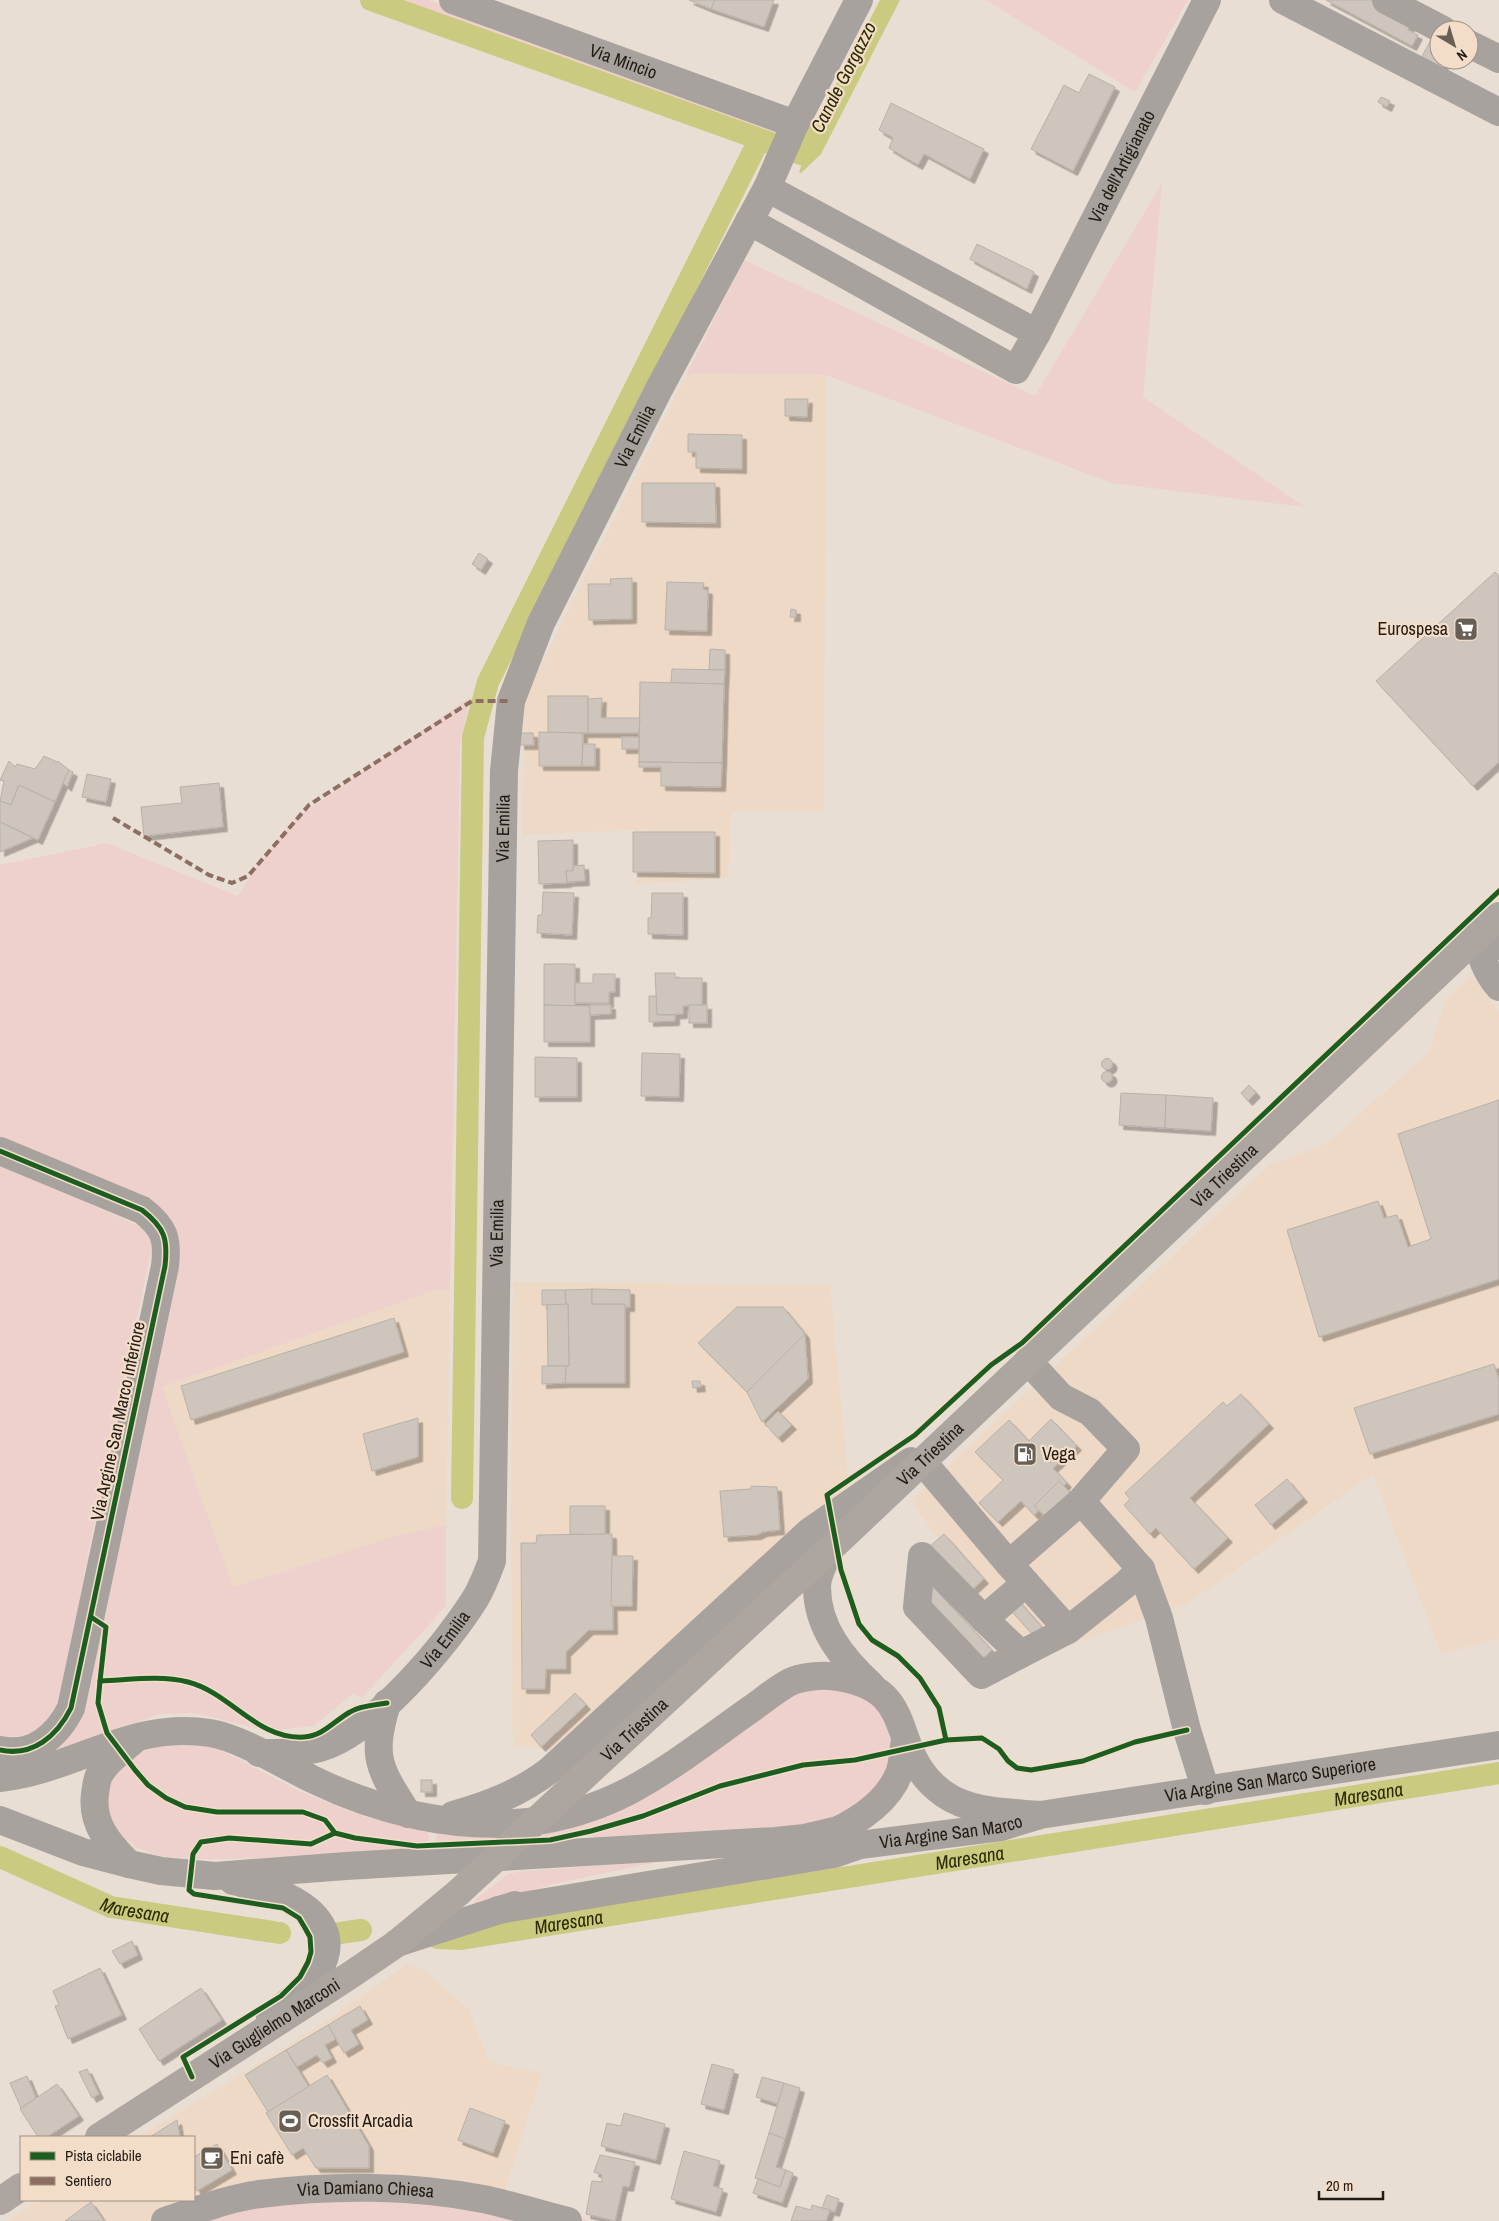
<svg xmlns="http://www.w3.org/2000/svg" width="1499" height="2221" font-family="'Archivo Narrow',sans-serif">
<defs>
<filter id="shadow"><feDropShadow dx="4.5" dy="4.5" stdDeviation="0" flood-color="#0004"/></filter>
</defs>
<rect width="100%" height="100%" fill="#e9ded3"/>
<!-- built -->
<g fill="#edd9c6">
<polygon points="697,373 826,375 824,811 731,812 728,878 636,884 644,830 531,834 523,837 524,699 686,375"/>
<polygon points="1472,975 1499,1012 1499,1639 1441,1654 1373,1474 1185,1605 1058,1649 1012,1635 951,1557 911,1501 1271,1164 1326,1144 1424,1057 1430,1049 1445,1001"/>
<polygon points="513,1282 830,1285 850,1498 577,1753 513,1746 511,1522"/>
<polygon points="438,1289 450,1290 446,1525 399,1535 233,1587 162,1387"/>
<polygon points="407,1964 423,1969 469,2010 489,2062 542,2073 505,2190 505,2199 191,2221 6,2221 40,2200 194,2200 194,2137 139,2137 324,2023"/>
</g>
<!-- green -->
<g fill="#eed1cc" fill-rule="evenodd">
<polygon points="390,0 429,0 765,122 790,137 787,143"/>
<polygon points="986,0 1188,0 1135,92"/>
<polygon points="1162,183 1143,397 1305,507 1112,483 826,375 697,373 686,375 744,260 1035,396"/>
<path d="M470,697L460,743L450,1290L438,1289L162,1387L233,1587L399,1535L446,1525V1606L362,1698L352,1694L314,1726L267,1731L195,1713L160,1714L31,1759L29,1733L23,1736L0,1737V865L107,843L238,896L255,869L295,819ZM56,1189L147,1226L161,1245L78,1601L152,1246L151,1239L141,1227Z"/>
<polygon points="838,1684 871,1700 887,1722 893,1760 881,1787 840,1817 786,1829 599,1839 590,1835 546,1841 436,1847 437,1830 545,1831 798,1686"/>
<path d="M172,1743L213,1746L299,1791L331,1804L368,1818L429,1831L428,1851C363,1855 298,1859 233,1859C208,1859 182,1860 157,1855C128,1848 101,1821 109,1789C110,1783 113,1774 118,1768C131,1753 153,1746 172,1743Z"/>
<polygon points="671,1859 553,1884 477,1905 474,1903 475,1900 508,1874 518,1872"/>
<polygon points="312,2184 460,2188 593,2221 191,2221"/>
</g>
<!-- water -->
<polygon fill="#caca80" points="880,0 900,0 821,154 801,173 799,172 802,164 795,163"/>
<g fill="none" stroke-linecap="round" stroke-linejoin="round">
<!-- canal -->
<g stroke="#caca80" stroke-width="22">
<polyline points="371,0 804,155 816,131"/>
<polyline points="462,1498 473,737 488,682 759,140"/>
<path id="s1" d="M0,1857L111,1907L280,1933"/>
<polyline points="340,1933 361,1930"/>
<path id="s2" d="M438,1938L461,1939L1499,1773"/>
</g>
</g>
<!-- building -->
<g fill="#cec6bd" stroke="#b8b1a8" filter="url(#shadow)">
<polygon points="689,0 715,0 711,9"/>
<polygon points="715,0 774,0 764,27 711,9"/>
<polygon points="1326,0 1372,0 1413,22 1408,30 1418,35 1412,46"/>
<polygon points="1432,38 1439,42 1439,60 1446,60 1441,70 1420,60"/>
<polygon points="1089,74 1115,87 1073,171 1031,149 1064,85 1079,93"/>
<polygon points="1381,97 1390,101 1387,107 1378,102"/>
<polygon points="891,103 984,149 970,179 924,154 918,165 889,148 893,138 879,130"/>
<polygon points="977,244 1034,272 1027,289 970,259"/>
<polygon points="785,399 808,399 807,417 785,416"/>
<polygon points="688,434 742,435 742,469 696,468 696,452 688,452"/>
<polygon points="642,483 715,483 716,523 642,522"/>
<polygon points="479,553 488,559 481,570 472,564"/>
<polygon points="1495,572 1499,576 1499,762 1473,786 1376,681"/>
<polygon points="632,578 632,619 589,620 588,584 611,584 610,579"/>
<polygon points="667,582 704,583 703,589 708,590 707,631 665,630"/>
<polygon points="791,609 796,610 796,617 790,617"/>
<polygon points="710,649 725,650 725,670 709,670"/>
<polygon points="672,669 725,670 724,684 671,683"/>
<polygon points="640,682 724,684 722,763 639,762"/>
<rect x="548" y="696" width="40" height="37"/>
<polygon points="602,698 601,718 640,718 639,733 588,733 588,699"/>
<polygon points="539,732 583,733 582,766 539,766"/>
<polygon points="520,733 533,733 534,745 520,745"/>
<rect x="622" y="737" width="17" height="12"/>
<polygon points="583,744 595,744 595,766 582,766"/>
<polygon points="44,756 57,762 58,761 69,770 55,802 19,785 11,805 0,801 4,781 0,780 9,761 15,767 17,764 35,769"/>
<polygon points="639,762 722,763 721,787 661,786 661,767 639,767"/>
<polygon points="69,770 73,772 67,787 63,783"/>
<polygon points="87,774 111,779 106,802 82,797"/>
<polygon points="219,783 223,827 144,836 141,807 182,803 180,787"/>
<polygon points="19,785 55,802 38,840 0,822 0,801 11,805"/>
<polygon points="0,822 33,838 0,852"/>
<polygon points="633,832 715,832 715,873 633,872"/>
<polygon points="573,840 573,871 566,871 567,883 539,884 538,841"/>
<polygon points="584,865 585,881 567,882 566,871 573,871 573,866"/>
<polygon points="543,892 574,893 572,935 537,933 538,915 542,915"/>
<polygon points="652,893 683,893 683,935 648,934 648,918 651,918"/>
<polygon points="544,964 575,964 575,1006 544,1005"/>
<polygon points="655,973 675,973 675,978 702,978 702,1005 683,1006 683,1014 657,1015"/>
<polygon points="593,974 615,974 615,992 609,992 609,1003 575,1003 575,983 593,983"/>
<polygon points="649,996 656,996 657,1015 675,1015 675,1021 649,1022"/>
<polygon points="544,1005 590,1006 590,1042 544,1042"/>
<polygon points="590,1005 611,1005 611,1014 590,1015"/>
<rect x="689" y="1005" width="18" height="18"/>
<polygon points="642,1053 680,1054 679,1097 641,1096"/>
<polygon points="535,1057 577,1058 577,1097 535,1097"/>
<circle cx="1107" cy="1064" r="5.5"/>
<circle cx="1107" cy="1077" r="5.5"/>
<polygon points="1249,1085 1256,1093 1248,1101 1241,1093"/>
<polygon points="1121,1093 1166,1095 1165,1128 1119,1125"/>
<polygon points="1166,1095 1213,1098 1211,1131 1165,1128"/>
<polygon points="1499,1100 1499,1279 1319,1337 1287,1230 1378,1201 1384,1218 1397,1215 1408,1247 1431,1239 1398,1134"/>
<polygon points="592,1289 592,1304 625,1304 625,1383 565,1383 566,1366 569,1366 568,1304 566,1305 565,1290"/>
<polygon points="592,1289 630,1290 630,1307 625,1307 625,1304 592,1304"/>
<polygon points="542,1290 565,1290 566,1305 542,1305"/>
<polygon points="568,1304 569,1366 548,1366 547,1305"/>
<polygon points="737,1307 783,1307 805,1334 747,1392 698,1343"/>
<polygon points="394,1318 404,1352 191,1420 181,1386"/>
<polygon points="805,1334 808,1379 762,1422 747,1392"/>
<polygon points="1494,1364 1499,1380 1499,1414 1370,1454 1354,1408"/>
<polygon points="542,1366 566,1366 565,1383 542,1384"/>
<polygon points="692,1381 700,1381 701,1387 693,1388"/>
<polygon points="1241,1394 1269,1424 1190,1498 1228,1538 1194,1569 1156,1528 1150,1534 1124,1505 1130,1499 1125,1493 1223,1402 1227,1406"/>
<polygon points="778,1411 792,1425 778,1438 765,1424"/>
<polygon points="418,1418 418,1457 372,1471 363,1434"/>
<polygon points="1051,1419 1077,1446 1053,1468 1067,1483 1034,1515 1021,1501 998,1522 979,1503 1003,1480 975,1452 1009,1420 1029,1441"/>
<polygon points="1287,1479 1303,1498 1271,1525 1255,1505"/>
<polygon points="1059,1481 1070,1492 1046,1517 1034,1506"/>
<polygon points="751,1486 777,1487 780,1530 763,1532 757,1535 724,1537 720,1491 751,1489"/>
<polygon points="570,1506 605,1506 605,1535 570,1534"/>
<polygon points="612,1534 613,1630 589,1630 566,1652 566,1669 546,1669 545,1689 522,1689 521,1543 536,1543 537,1535"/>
<polygon points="944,1534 984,1579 971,1591 930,1546"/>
<polygon points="612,1556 633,1556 632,1606 611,1606"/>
<polygon points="934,1588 992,1650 981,1660 923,1598"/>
<polygon points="1016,1598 1042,1627 1033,1635 1007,1606"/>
<polygon points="575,1693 586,1705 541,1747 531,1735"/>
<rect x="421" y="1780" width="11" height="12"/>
<polygon points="132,1941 138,1955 120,1964 112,1951"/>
<polygon points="100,1968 122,2015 68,2039 55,2006 59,2005 53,1991"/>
<polygon points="201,1988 222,2020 159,2061 139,2029"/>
<polygon points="360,2006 368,2020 351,2030 359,2044 344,2053 328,2025"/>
<polygon points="328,2025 336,2039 325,2045 332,2058 323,2063 317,2055 297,2067 286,2050"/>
<polygon points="286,2050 309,2087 268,2112 245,2075"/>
<polygon points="712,2064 734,2070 724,2110 701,2104"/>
<polygon points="87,2069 99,2094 92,2098 79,2072"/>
<polygon points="327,2075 369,2146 369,2168 316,2168 303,2148 292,2155 266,2113"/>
<polygon points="27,2076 36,2098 21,2108 10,2083"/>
<polygon points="762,2077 784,2083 778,2104 756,2097"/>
<polygon points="784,2083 800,2088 785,2139 769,2133"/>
<polygon points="57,2084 79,2116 47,2137 38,2137 20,2109"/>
<polygon points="470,2108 505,2121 493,2153 458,2140"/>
<polygon points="624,2113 665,2124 656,2160 601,2146 607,2123 621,2126"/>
<polygon points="177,2120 180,2137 150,2137"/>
<polygon points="769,2133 785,2139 776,2167 786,2170 780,2187 755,2178"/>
<polygon points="217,2144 232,2170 197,2191 194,2185 194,2157"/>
<polygon points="684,2151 720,2161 713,2186 723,2189 716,2212 671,2199"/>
<polygon points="600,2155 635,2162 629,2187 623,2186 615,2221 586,2214 592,2181 602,2182 602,2175 594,2172"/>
<polygon points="786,2170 793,2173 782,2203 753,2193 758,2179 780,2187"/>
<polygon points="827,2195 839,2199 835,2212 822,2208"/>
<polygon points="91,2202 104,2221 65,2221"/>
<polygon points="812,2205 830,2210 826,2221 791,2221 796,2206 811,2210"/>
</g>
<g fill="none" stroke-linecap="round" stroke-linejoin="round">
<!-- minor -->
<g stroke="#a8a29f" stroke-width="28">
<path id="s3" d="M453,0L795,124"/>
<polyline points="1283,0 1499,112"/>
<polyline points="1386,0 1443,30"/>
<polyline points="1469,44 1499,59"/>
<polyline points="767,188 1037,333"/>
<path id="s4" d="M749,221L1016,370L1037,333L1207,0"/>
<path d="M1499,946L1477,936C1481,957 1485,971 1499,987"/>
<path d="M0,1151L142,1210C165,1228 168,1239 165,1266L71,1708C57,1736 33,1757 0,1750"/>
<polyline points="1028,1361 1061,1397 1090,1412 1126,1449 1081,1501 1141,1569 1159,1618 1187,1730 1206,1791"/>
<polyline points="922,1461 1009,1564 1081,1501"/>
<path d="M831,1548C826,1559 817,1574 817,1587C817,1628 843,1659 871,1685"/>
<polyline points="1009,1564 1068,1630 1126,1584 1141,1569"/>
<polyline points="1026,1583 984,1619 1021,1654 1068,1630"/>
<polyline points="984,1619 922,1556 917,1607 981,1675 1021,1654"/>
<path d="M387,1703C371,1758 378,1767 408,1814"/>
<path id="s5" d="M259,1753C280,1753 300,1753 320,1748C372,1734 447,1644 475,1599C482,1588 487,1574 492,1561L504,771L511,701L541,623L659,389L767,188L795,124L859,0"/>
<path d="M0,1778C74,1770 132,1720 210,1733C241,1738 283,1765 312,1779C377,1811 455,1830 528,1822C563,1818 598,1807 629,1791C672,1768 711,1737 751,1709C763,1701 782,1684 795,1680C804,1677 820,1675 830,1676C925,1686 883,1751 944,1794C971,1813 1009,1812 1040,1815"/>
<path d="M453,1815C489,1805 520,1793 550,1770L809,1532L911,1461"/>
<polyline points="0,1820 83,1852 129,1864 161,1871 215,1876 346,1866 775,1841 805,1838 839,1830"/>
<path d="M823,1837C854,1824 888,1804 900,1771C903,1761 903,1750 905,1740"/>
<path d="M129,1864C109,1844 91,1824 95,1794C96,1787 97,1777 101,1772C107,1761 125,1748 135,1739"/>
<path d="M233,1881C249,1885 266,1888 281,1894C316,1909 340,1935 318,1972C307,1990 285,2004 270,2017"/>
<path id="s6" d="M498,1910L834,1854L860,1845L1001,1827L1040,1815L1499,1745"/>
<polyline points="397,1943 515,1905"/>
<path id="s7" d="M165,2221C196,2211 228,2198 260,2194C332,2185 412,2185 483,2199C512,2205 540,2214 568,2221"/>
</g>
<!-- major -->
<g stroke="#ada59f" stroke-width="28">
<path id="s8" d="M714,1656L831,1548L1499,916"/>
<path id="s9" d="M99,2137L349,1976L396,1944L459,1892"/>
<polyline points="0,2201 21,2187"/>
</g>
<!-- major-bridge -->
<path stroke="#ada59f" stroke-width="28" id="s10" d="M459,1892L714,1656"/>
<!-- quiet -->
<polyline stroke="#8d6e63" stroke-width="4" stroke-dasharray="8 4" stroke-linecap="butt" points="113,818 209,875 232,883 248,876 309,805 472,701 511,701"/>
<!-- cycleway casing -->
<g stroke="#f3ddc9" stroke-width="8">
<g id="cycleway">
<path d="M0,1151L142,1210C165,1228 168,1239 165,1266L71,1708C57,1736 33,1757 0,1750"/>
<path d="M91,1617L106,1627L100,1681C129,1680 160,1675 188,1682C231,1693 257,1740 304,1737C323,1736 334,1721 350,1712C359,1706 376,1705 387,1703"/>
<polyline points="100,1681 98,1703 107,1733 135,1770 148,1785 166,1798 185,1807 217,1812 303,1812 325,1820 335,1833 355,1838 417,1846 550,1840 591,1831 643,1816 720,1786 803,1765 855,1760 946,1740 982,1738 999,1749 1008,1761 1017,1768 1031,1770 1083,1761 1135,1742 1187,1730"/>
<polyline points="946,1740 939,1708 920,1678 898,1656 872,1640 859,1624 841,1570 827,1495 915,1435 991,1365 1022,1343 1499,891"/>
<polyline points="192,2077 183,2057 281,1996 300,1977 308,1962 311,1952 310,1937 305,1928 299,1918 283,1908 194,1894 189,1890 193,1854 201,1842 229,1838 311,1844 335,1833"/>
</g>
</g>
<!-- cycleway -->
<use href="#cycleway" stroke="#1b5e20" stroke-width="5"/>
</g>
<!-- icons -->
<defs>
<g id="supermarket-square" transform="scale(1.25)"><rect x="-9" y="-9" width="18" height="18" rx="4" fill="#685f57" stroke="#f3ddc9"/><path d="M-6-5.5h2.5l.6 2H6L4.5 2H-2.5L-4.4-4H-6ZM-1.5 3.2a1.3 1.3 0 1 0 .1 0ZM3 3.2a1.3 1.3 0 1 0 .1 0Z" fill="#fff"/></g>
<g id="fuel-square" transform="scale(1.25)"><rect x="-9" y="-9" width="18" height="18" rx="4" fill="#685f57" stroke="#f3ddc9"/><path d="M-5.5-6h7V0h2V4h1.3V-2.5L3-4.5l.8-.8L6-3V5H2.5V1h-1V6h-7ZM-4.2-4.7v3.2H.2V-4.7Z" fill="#fff"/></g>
<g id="stadium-square" transform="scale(1.25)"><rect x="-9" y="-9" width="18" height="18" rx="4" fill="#685f57" stroke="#f3ddc9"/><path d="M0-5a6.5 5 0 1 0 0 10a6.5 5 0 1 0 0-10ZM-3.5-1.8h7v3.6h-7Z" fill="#fff"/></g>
<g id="cafe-square" transform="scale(1.25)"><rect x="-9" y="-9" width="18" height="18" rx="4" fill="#685f57" stroke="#f3ddc9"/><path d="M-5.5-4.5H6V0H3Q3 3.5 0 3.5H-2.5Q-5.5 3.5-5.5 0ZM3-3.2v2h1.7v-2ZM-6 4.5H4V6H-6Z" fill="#fff"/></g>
</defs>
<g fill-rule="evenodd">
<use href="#supermarket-square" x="1466" y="629"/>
<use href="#fuel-square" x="1025" y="1454"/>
<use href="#stadium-square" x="290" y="2121"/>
<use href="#cafe-square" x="212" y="2158"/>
</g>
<g text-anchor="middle" stroke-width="4.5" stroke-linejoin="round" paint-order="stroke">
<!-- street labels -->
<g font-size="18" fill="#221b14" stroke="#f3ddc9">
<text dy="6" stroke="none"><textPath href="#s3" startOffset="181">Via Mincio</textPath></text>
<text dy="6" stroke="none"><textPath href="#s4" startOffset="535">Via dell'Artigianato</textPath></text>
<text dy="6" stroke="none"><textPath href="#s5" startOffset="1474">Via Emilia</textPath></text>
<text dy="6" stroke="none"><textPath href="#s5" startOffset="1054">Via Emilia</textPath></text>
<text dy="6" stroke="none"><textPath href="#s8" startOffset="701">Via Triestina</textPath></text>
<text dy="6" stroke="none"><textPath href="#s5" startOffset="649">Via Emilia</textPath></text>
<text transform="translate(118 1421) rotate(-78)" y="6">Via Argine San Marco Inferiore</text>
<text dy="6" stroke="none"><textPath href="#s8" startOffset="296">Via Triestina</textPath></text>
<text dy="6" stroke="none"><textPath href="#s5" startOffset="229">Via Emilia</textPath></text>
<text dy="6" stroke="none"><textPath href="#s10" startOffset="239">Via Triestina</textPath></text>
<text dy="6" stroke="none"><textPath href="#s6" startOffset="784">Via Argine San Marco Superiore</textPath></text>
<text dy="6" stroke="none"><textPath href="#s6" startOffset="460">Via Argine San Marco</textPath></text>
<text dy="6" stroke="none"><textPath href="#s9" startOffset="209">Via Guglielmo Marconi</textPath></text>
<text dy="6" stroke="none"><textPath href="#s7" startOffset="205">Via Damiano Chiesa</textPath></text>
</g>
<!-- poi labels -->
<g font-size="18" fill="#221b14" stroke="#f3ddc9" text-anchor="start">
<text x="1448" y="635" text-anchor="end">Eurospesa</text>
<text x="1042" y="1460">Vega</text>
<text x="308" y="2127">Crossfit Arcadia</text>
<text x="230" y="2164">Eni cafè</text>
</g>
<!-- water labels -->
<g font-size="19" font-style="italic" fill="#2a2c00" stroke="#f3ddc9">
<text transform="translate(843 77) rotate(-63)" y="7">Canale Gorgazzo</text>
<text dy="7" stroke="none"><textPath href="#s2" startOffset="942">Maresana</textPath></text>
<text dy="7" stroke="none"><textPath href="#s2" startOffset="538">Maresana</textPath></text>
<text dy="7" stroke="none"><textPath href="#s1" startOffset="146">Maresana</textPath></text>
<text dy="7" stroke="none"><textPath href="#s2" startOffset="132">Maresana</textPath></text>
</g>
</g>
<!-- legend -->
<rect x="20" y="2136" width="175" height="65" fill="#f3ddc9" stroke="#9f8f81"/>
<rect x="30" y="2152" width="25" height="8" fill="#1b5e20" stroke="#9f8f81"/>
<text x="65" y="2161" font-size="15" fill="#221b14">Pista ciclabile</text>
<rect x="30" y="2177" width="25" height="8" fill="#8d6e63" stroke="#9f8f81"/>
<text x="65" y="2186" font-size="15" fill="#221b14">Sentiero</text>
<!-- north arrow -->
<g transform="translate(1454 45) rotate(142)"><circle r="24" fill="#f3ddc9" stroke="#9f8f81"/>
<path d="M0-4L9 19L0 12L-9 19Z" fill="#685f57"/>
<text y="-8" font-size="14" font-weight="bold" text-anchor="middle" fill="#221b14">N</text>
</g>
<!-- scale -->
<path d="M1319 2191v8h64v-8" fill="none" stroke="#221b14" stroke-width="2.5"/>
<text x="1326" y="2191" font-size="15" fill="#221b14" stroke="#f3ddc9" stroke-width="4" paint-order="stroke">20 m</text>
</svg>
